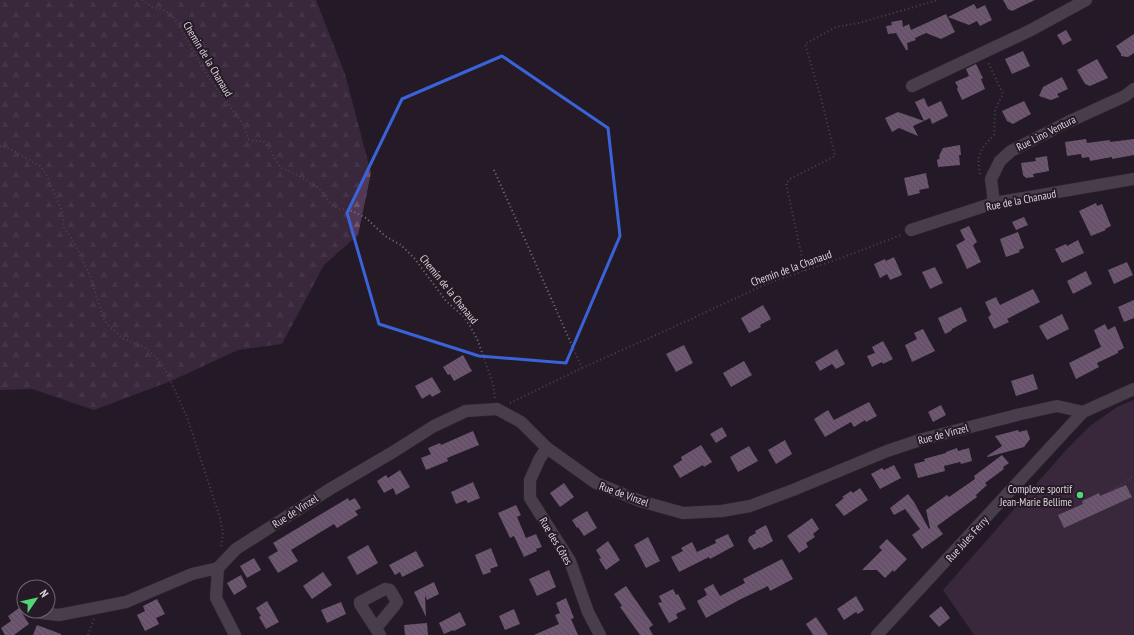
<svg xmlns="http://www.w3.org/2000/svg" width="1134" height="635" font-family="'PT Sans Narrow',sans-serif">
<defs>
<pattern id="forest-firs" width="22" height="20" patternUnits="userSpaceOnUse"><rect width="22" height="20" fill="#523857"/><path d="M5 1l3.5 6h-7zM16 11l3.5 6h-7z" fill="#6a546f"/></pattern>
<pattern id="building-back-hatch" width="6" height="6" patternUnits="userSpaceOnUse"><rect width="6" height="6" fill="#c49fca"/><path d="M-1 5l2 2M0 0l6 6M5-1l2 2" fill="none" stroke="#a487a8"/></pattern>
</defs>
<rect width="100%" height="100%" fill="#251a26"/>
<!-- forest -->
<polygon fill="url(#forest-firs)" points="0,0 316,0 345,74 371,173 358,235 324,265 282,344 238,350 171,381 94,410 32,389 0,390"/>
<!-- garden -->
<polygon fill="#523857" points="1134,400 1134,635 974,635 943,590 1067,449 1090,426 1117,407"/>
<!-- building -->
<g fill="url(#building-back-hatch)">
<polygon points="1003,0 1035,0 1012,11 1008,9"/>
<polygon points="974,4 977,9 985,5 992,20 980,26 977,21 969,25 948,17"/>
<polygon points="946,14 955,32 941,39 926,33 915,38 916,40 907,43 908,50 906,50 896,33 888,34 886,26 892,25 891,22 902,20 903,27 909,24 911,30"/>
<polygon points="1066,30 1072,40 1063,45 1057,35"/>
<polygon points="1134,34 1134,53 1128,57 1121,56 1121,54 1116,46"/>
<polygon points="1023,51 1030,66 1012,74 1005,59"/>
<polygon points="1097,59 1108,78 1090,86 1085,84 1077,70"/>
<polygon points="976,64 983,78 981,79 985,89 962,100 957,89 958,87 955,82 969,76 966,69"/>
<polygon points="1062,77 1068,89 1057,94 1059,97 1051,100 1039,96 1043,87"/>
<polygon points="924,98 928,107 941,101 948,116 932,124 930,118 924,121 915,102"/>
<polygon points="1024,101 1031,114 1013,124 1007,121 1002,111"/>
<polygon points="898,112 924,121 913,126 918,136 899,128 892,132 885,118"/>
<polygon points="1086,139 1087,143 1110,140 1110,142 1134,139 1134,155 1112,159 1112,157 1090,161 1089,157 1082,158 1081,154 1067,156 1065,142"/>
<polygon points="960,145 961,155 959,155 960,165 938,167 937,160 940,158 939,156 943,148"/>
<polygon points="1047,156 1049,171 1033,174 1034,177 1026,178 1023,175 1021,163 1036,161 1035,158"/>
<polygon points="926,173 929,188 919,190 920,193 908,196 904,178"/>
<polygon points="1096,203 1097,206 1102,204 1111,226 1105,229 1106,230 1091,236 1079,211"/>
<polygon points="1024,217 1028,225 1016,230 1012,222"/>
<polygon points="969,226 977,242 973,245 981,262 967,269 956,245 965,240 960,230"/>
<polygon points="1018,232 1024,248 1019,250 1020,252 1006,257 1000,239"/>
<polygon points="1078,240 1084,253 1062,263 1055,249 1066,244 1067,246"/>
<polygon points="894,257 902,275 890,280 887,274 880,278 874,264 885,259 886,261"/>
<polygon points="1127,262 1133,275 1114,284 1108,270"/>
<polygon points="935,267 943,283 930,289 922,272"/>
<polygon points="1086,271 1092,284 1073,294 1067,281"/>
<polygon points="1033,289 1040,302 1007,319 1009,322 994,329 988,317 991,315 985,302 996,297 1000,305"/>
<polygon points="1134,300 1134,318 1124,322 1118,307"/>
<polygon points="763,305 771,319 760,325 761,327 749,333 741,318"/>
<polygon points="961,307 967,321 952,329 951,331 945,334 938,318"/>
<polygon points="1062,314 1069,329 1047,340 1039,326"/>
<polygon points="1105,324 1108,330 1115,326 1124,348 1118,351 1118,353 1097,363 1099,367 1076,379 1069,363 1101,347 1094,330"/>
<polygon points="923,329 935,351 912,362 905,345 917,339 914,333"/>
<polygon points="883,341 893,359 883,364 882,362 872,367 867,356 875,353 872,347"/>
<polygon points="684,345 693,363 676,372 666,354"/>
<polygon points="837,349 845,364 836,369 832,364 820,371 815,362"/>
<polygon points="463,355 472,371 454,381 450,374 448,375 443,367"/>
<polygon points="744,361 752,375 731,387 723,373"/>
<polygon points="1033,374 1038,389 1016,396 1011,381"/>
<polygon points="432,377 441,392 432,397 430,394 422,399 415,386"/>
<polygon points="869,402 877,416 866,422 865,420 854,427 851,422 825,437 814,419 828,410 834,420"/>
<polygon points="941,405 946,415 933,422 928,412"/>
<polygon points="722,427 727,436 716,443 710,434"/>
<polygon points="1018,430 1019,432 1027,430 1030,439 1024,447 988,457 987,456 1002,446 995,436"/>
<polygon points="473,431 479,445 447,458 448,461 426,470 421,458 431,454 428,448 440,443 441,445"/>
<polygon points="785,440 792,454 776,464 768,450"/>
<polygon points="701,445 712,462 704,467 703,465 680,478 673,466 682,460 681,457"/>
<polygon points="749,446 758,461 738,472 730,457"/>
<polygon points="957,448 958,451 969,448 972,461 961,464 960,462 944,466 945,471 918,478 914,464 925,461 924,459 946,453 946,452"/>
<polygon points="1002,455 1009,463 1003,467 1004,469 985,483 987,485 976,495 977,497 937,526 943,534 922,549 912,535 920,529 905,509 894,515 890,508 908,494 914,502 929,529 930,528 926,510 947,495 949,497 975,479 974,476"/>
<polygon points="894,465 901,478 880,489 871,474 882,468 884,470"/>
<polygon points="400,470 410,487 396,495 393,488 384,493 377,481 386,475 388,478"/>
<polygon points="473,482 480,498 468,503 466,500 456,504 451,492"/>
<polygon points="564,483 574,497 560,507 550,493"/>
<polygon points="1126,485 1132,497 1064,528 1058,515 1083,504 1082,501 1099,493 1100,496"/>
<polygon points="860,488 868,500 844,516 835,505 844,498 842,497 851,491 853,493"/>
<polygon points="348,498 349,501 355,498 361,508 355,511 358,515 337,528 334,524 291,550 298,561 278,573 268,557 278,551 273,543"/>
<polygon points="516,505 521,515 517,517 526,538 536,534 542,547 536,549 537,551 524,557 514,536 510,538 498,513"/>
<polygon points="587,511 597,528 584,536 578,527 577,528 572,520"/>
<polygon points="812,518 819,529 813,534 815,537 806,543 808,547 799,553 787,536"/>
<polygon points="766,525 773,541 761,548 760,547 754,550 748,541 749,537 756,533 755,531"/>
<polygon points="728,534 734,546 710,559 709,557 679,572 671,557 683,551 681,548 692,542 697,552 716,543 715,540"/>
<polygon points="648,537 660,561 646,568 634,545"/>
<polygon points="887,539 907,559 894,572 893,570 885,578 877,570 862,570 882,550 879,547"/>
<polygon points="608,541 620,560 606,570 599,559 601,558 596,550"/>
<polygon points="368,545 378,563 357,575 347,557"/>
<polygon points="491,548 498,566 490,569 491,572 483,575 475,555"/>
<polygon points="416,551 424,566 402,577 400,572 395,575 389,565"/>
<polygon points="254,558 261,570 247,578 240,566"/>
<polygon points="782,559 793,579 770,591 768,586 766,587 739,600 706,618 697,601 707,595 704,589 713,584 720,596 745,583 743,579"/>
<polygon points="549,570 556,587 537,596 529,579"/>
<polygon points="323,572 332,585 312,599 303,586"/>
<polygon points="241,575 247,587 234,595 227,583"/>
<polygon points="434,582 439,594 427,600 425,595 426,617 414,592"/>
<polygon points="626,586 653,625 649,628 653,635 640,635 620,607 622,606 614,594"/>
<polygon points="673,589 676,595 678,594 686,609 676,614 678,618 669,623 658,603 662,602 659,596"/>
<polygon points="856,596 864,610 858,614 856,612 844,620 837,609"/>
<polygon points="566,598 574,618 571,619 578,635 534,635 559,624 555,615 560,613 556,603"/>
<polygon points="157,599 165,614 156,618 159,624 145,631 137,615 145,611 143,606"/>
<polygon points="267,601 279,622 266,629 259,617 261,616 256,608"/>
<polygon points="341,602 346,614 327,623 321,610"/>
<polygon points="941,606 950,618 939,627 929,616"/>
<polygon points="19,608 29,624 14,635 5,635 1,628 11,621 8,616"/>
<polygon points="514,609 520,624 505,630 499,616"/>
<polygon points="460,612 466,625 454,631 453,630 444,634 439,623"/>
<polygon points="816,617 828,635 813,635 806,624"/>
<polygon points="427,623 428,635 405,635 404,625"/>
<polygon points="37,625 61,634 61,635 33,635"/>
</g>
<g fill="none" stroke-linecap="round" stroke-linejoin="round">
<!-- street casing -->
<g stroke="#3f3740" stroke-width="13">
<g id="street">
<polyline points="912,86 1031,30 1086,0"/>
<polyline points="994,203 991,179 1000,161 1011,151 1068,122 1125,96 1134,89"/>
<polyline points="911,230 994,203 1134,179"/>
<polyline points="547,448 540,458 530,480 530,498 570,561 588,612 600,635"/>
<polyline points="218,568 236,549 330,489 393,452 434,426 466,411 497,409 521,422 547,448 596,483 640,501 683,513 722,511 750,506 793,490 887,451 923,439 1021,414 1057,406 1083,412"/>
<polyline points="218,568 216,598 235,635"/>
<polyline points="41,613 59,615 126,602 192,574 218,568"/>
<polyline points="376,628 395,605 397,602 390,590 385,589 360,602 360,604 380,635"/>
<polyline points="877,635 1083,412 1134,389"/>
</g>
</g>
<!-- path -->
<g stroke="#7c737d" stroke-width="2" stroke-dasharray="1 3" stroke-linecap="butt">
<polyline points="142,0 152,7 163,10 170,14 177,22 205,72 243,124 248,139 253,141 263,141 267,146 280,167 299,176 319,188 331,204 336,208 352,211 366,218 385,236 401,245 415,259 446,301 463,316 470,326 478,341 493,384 495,398"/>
<polyline points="0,146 10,149 40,166 46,174 63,214 63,226 74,242 90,276 103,317 107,324 122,338 146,348 158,359 166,371 187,417 220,518 223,533 221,548"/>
<polyline points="494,170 582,368"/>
<path d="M980,174C976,153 980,150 994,135L995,110L1003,94L988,62"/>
<polyline points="805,271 786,183 790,179 835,156 821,98 805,44 836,27 859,23 938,0"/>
<polyline points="510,403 582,368 676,326 766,284 844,257 901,235"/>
<polyline points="1111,491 1134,476"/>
<polyline points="88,635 94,619"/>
</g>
<!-- street -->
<use href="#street" stroke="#746876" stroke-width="12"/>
</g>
<!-- marked area -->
<path d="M0 0H1134V635H0ZM502,56L608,128L620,236L566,363L479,356L379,324L347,213L402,99Z" fill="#251a26" fill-opacity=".55" fill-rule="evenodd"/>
<path fill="none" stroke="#3a62d9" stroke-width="3" stroke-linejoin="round" d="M502,56L608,128L620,236L566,363L479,356L379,324L347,213L402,99Z"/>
<!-- markers -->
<circle fill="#50d674" stroke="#251a26" stroke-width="1.5" cx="1080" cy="495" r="4"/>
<g text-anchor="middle" stroke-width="4" stroke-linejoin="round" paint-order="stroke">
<!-- street labels -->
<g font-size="11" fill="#dcd5dd" stroke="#251a26">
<text transform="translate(208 59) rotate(59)" y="4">Chemin de la Chanaud</text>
<text transform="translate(1046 133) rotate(-27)" y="4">Rue Lino Ventura</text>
<text transform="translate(1021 200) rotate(-11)" y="4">Rue de la Chanaud</text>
<text transform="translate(791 268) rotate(-20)" y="4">Chemin de la Chanaud</text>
<text transform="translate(449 289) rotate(51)" y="4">Chemin de la Chanaud</text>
<text transform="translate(943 434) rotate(-15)" y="4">Rue de Vinzel</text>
<text transform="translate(624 494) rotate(20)" y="4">Rue de Vinzel</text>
<text transform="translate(295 511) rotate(-33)" y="4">Rue de Vinzel</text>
<text transform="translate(967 539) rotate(-48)" y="4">Rue Jules Ferry</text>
<text transform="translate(556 541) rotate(59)" y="4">Rue des Côtes</text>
</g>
<!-- poi labels -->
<g font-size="11" fill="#dcd5dd" stroke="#251a26" text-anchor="end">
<text x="1072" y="493">Complexe sportif<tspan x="1072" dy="13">Jean-Marie Bellime</tspan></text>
</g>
</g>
<!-- north arrow -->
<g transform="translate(36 599) rotate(56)"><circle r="19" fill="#251a26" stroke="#6e656f"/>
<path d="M0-3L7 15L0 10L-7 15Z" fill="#50d674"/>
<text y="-6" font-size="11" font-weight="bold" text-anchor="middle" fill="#dcd5dd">N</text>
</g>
</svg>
